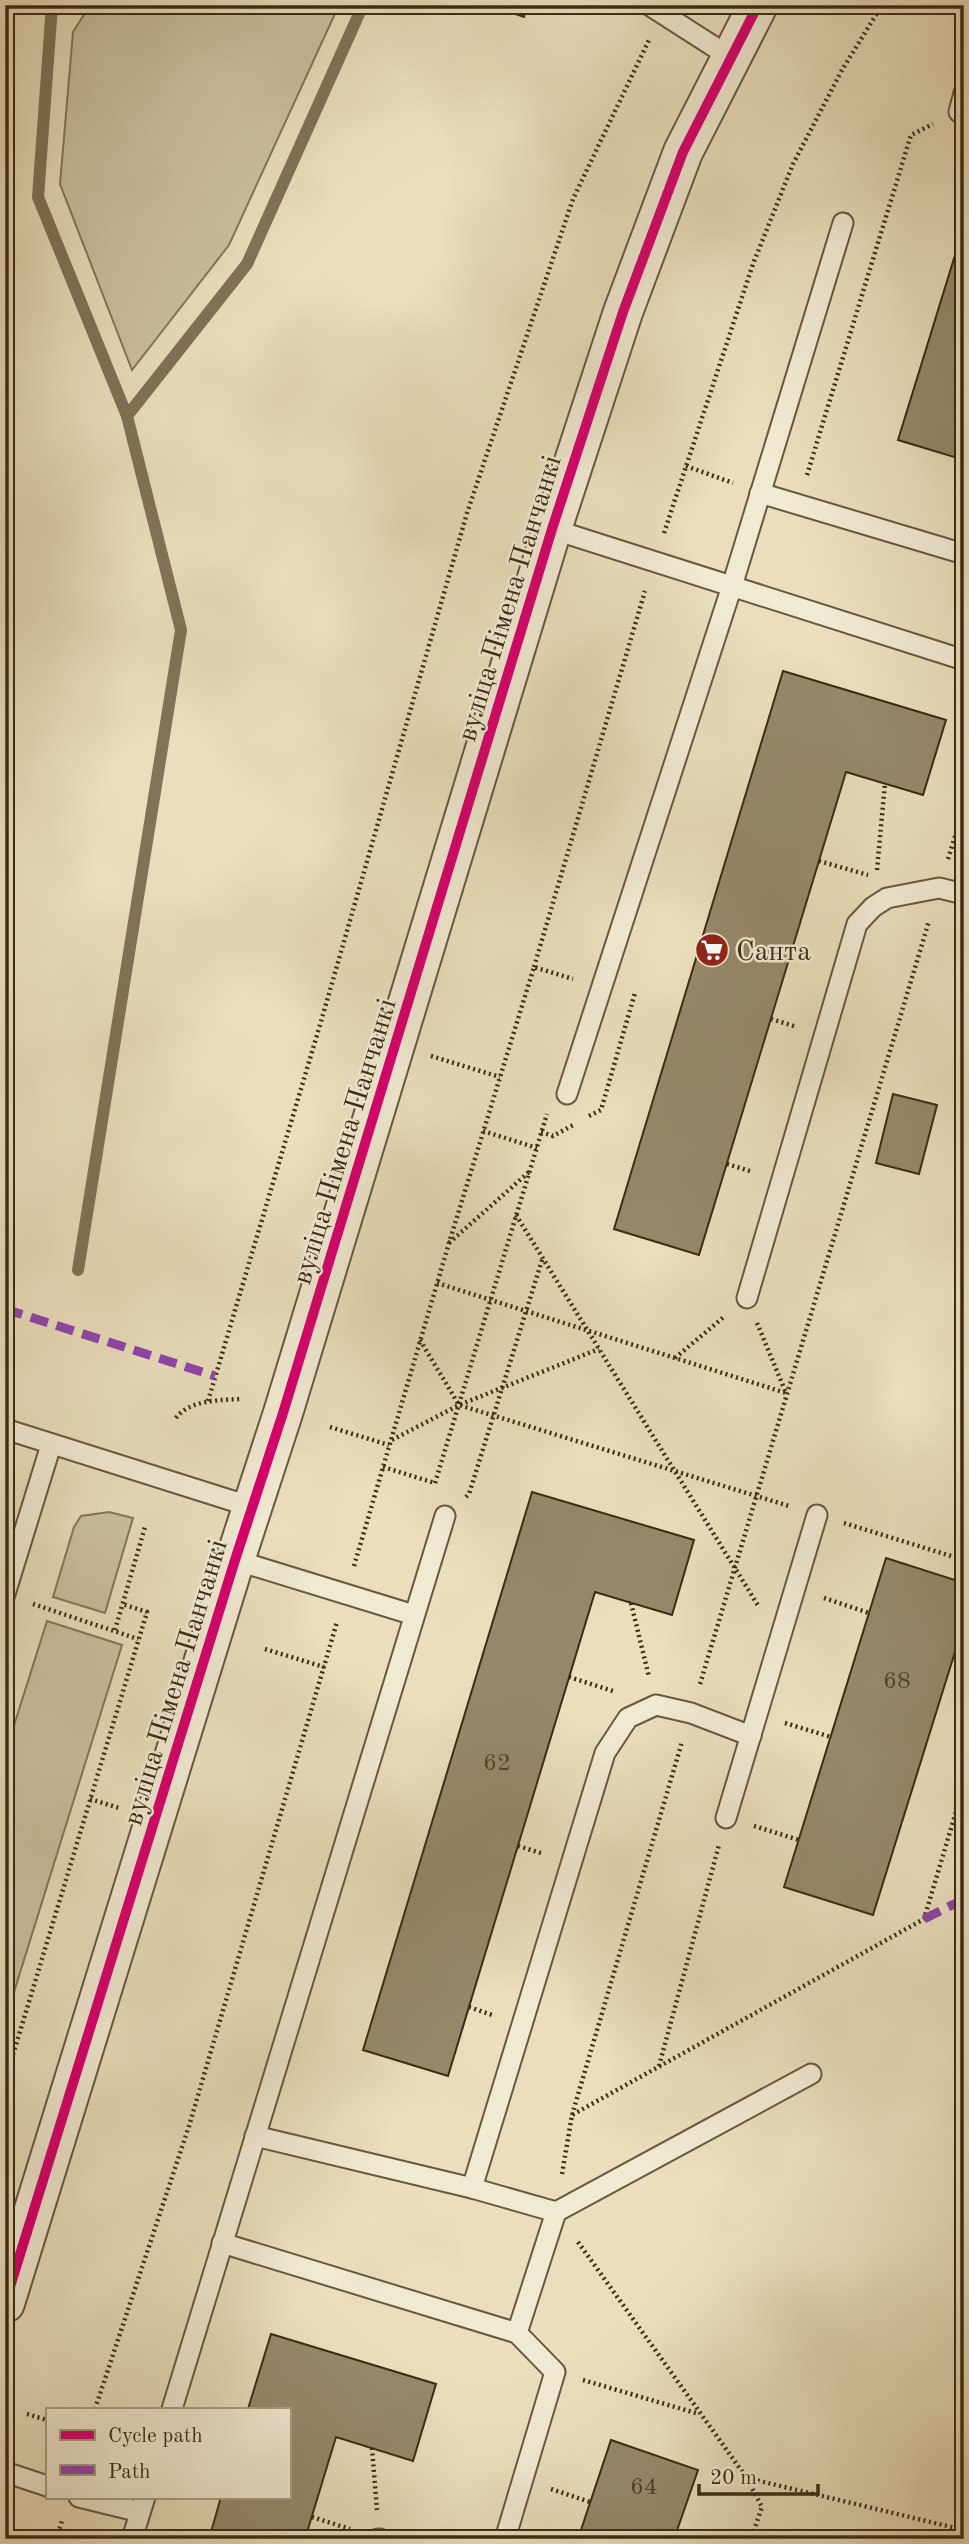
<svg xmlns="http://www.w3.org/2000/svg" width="969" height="2544" font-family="'Old Standard TT',serif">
<rect width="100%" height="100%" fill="#eadebc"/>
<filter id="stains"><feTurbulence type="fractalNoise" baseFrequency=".00286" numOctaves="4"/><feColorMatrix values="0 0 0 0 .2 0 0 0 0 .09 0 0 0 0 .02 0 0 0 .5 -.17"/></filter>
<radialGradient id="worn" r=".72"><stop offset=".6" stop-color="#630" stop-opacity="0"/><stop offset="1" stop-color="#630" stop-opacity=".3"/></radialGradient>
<!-- green -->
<g fill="#ccc0a0" stroke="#84765b" stroke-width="2">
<polygon points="90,5 339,5 229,245 132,370 60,184 73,32"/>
<polygon points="109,1512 133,1518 105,1613 53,1597 74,1527 81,1516"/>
<polygon points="47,1621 122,1645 5,2021 5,1754"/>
</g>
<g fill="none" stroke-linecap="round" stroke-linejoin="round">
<!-- stream -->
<g stroke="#817258" stroke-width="12">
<polyline points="52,5 38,197 127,416"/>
<polyline points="78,1270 181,630 127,416 247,264 363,5"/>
</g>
</g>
<!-- building -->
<g fill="#96886c" stroke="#3c2b16" stroke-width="2">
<polygon points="502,5 527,5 524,17 501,9"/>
<polygon points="964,226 964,460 898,440"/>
<polygon points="783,671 946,720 923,795 846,772 699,1255 614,1229"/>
<polygon points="893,1094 937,1105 919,1174 876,1163"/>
<polygon points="532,1492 694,1540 672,1615 595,1592 448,2076 363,2050"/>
<polygon points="886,1558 964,1583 964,1623 873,1915 784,1887"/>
<polygon points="271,2334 436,2384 413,2461 336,2437 305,2539 209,2539 221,2497 289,2497 289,2409 248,2409"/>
<polygon points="611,2440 698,2470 674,2539 578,2539"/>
</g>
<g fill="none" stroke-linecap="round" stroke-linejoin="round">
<!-- service casing -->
<g stroke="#685840" stroke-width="23">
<g id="service">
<polyline points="649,5 730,57"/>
<polyline points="959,112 964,93"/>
<polyline points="760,493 964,554"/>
<polyline points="552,529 964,660"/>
<polyline points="567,1094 732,586 843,223"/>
<polyline points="747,1298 857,924 873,907 887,898 939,888 964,894"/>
<polyline points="5,1429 252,1507"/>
<polyline points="235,1560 414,1615"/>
<polyline points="5,1594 51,1445"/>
<polyline points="726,1818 817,1515"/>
<polyline points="472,2188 605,1753 628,1718 656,1705 691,1713 751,1736"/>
<polyline points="556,2212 811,2074"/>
<polyline points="222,2243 517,2333 556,2212 472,2188 255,2136"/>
<polyline points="172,2409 445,1516"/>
<polyline points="5,2472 47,2486"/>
<polyline points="79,2497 140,2512"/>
<polyline points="132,2539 145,2497"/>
<polyline points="378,2539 380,2539"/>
<polyline points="505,2539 555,2372 517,2333"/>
</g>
</g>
<!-- tertiary casing -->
<g stroke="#685840" stroke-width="42">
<polyline id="tertiary" points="5,2303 235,1560 283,1413 552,529 623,312 683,152 758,5"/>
</g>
<!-- path -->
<g stroke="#3c2b16" stroke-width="4.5" stroke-dasharray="2 3.5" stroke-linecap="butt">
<polyline points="686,466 733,483"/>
<polyline points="807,475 911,135 933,124"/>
<polyline points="664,533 753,264 793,164 842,70 882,5"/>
<polyline points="948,859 964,807"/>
<polyline points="819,861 868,875"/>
<polyline points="877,870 885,783"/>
<polyline points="534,967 645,591"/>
<polyline points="771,1019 797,1027"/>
<polyline points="431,1056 500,1077"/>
<polyline points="589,1116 601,1110 635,993"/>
<polyline points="483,1131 537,1148"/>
<polyline points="541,1132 553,1136 575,1124"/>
<polyline points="727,1164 753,1172"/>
<polyline points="516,1215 759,1607"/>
<polyline points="449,1243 529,1172"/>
<polyline points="437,1283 786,1393"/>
<polyline points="757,1323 786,1393"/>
<polyline points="420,1340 459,1405 789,1506"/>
<polyline points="675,1358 725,1316"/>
<polyline points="208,1401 320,1025 467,513 573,199 649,40"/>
<path d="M176,1418C189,1400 220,1400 240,1399"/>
<polyline points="330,1427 389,1445"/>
<polyline points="392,1440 459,1405 599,1349"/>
<polyline points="383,1467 435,1483"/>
<polyline points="435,1483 547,1114"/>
<polyline points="466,1497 469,1494 543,1257"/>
<polyline points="844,1523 964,1560"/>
<polyline points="354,1566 449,1243 534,967 573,979"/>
<polyline points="824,1598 869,1613"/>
<polyline points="631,1603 649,1677"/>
<polyline points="33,1604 138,1639"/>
<polyline points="115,1630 145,1527"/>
<polyline points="265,1649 324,1667"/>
<polyline points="569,1677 616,1692"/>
<polyline points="700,1684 929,921"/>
<polyline points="785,1723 831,1737"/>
<polyline points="90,1799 119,1808"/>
<polyline points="754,1826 799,1840"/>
<polyline points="518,1846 544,1854"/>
<polyline points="469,2007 495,2016"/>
<polyline points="659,2066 719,1845"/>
<polyline points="5,2081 147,1612 122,1604"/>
<polyline points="572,2115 682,1742"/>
<polyline points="562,2174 572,2115 924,1919 964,1785"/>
<polyline points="578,2242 746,2477 762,2507 751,2539"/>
<polyline points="583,2380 699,2414"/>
<polyline points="95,2409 189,2126 337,1622"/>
<polyline points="27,2414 47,2420"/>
<polyline points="372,2448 377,2510"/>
<polyline points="747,2478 964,2530"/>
<polyline points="551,2489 590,2502"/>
<polyline points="312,2517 350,2529"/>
<polyline points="56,2539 62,2521"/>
</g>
<!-- service -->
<use href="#service" stroke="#f1ead3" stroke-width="19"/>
<!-- tertiary -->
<use href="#tertiary" stroke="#f1ead3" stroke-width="38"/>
<!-- quiet -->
<g stroke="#8e44ad" stroke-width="9" stroke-dasharray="18 9" stroke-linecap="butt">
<polyline points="5,1309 215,1376"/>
<polyline points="924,1919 964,1899"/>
</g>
<!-- cycleway casing -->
<g stroke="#f1ead3" stroke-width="15">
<polyline id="cycleway" points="5,2303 235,1560 283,1413 552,529 623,312 683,152 758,5"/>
</g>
<!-- cycleway -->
<use href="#cycleway" stroke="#d6006c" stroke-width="10"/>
</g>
<!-- icons -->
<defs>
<g id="supermarket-disc" transform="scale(1.75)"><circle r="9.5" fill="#8f2418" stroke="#f1ead3"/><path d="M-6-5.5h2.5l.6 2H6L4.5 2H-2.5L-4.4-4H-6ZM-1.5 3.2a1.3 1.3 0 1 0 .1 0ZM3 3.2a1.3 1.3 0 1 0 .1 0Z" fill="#fff"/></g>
</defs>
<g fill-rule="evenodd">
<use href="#supermarket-disc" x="712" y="950"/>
</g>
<g text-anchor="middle" stroke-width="5" stroke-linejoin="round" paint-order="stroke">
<!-- number labels -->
<g font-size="24" fill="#52422c">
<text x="897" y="1688">68</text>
<text x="497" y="1770">62</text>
<text x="644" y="2494">64</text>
</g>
<!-- street labels -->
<g font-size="28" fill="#3c2b16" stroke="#f1ead3">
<text transform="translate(508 598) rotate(-73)" y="10">вуліца Пімена Панчанкі</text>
<text transform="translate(343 1141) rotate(-73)" y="10">вуліца Пімена Панчанкі</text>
<text transform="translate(174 1682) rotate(-73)" y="10">вуліца Пімена Панчанкі</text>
</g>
<!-- poi labels -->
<g font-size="28" fill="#3c2b16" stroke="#f1ead3" text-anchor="start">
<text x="736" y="960">Санта</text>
</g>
</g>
<!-- margin -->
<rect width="969" height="2544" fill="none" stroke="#eadebc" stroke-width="28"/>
<rect x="7" y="7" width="955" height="2530" fill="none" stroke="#3c2b16" stroke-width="3.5"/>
<rect x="14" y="14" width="941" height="2516" fill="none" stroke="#3c2b16" stroke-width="2"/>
<!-- legend -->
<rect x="46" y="2408" width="245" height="91" fill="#f1ead3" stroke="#a99e87" stroke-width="2"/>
<rect x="60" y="2430" width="35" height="10" fill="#d6006c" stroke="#a99e87" stroke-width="2"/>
<text x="108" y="2442" font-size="21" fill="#3c2b16">Cycle path</text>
<rect x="60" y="2465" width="35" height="10" fill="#8e44ad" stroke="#a99e87" stroke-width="2"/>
<text x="108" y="2478" font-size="21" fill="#3c2b16">Path</text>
<!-- scale -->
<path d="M699 2484v10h119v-10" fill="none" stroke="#3c2b16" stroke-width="3.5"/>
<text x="710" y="2484" font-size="21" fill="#3c2b16" stroke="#f1ead3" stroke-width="5" paint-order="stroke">20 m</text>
<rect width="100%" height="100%" filter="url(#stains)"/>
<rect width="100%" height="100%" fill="url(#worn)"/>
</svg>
